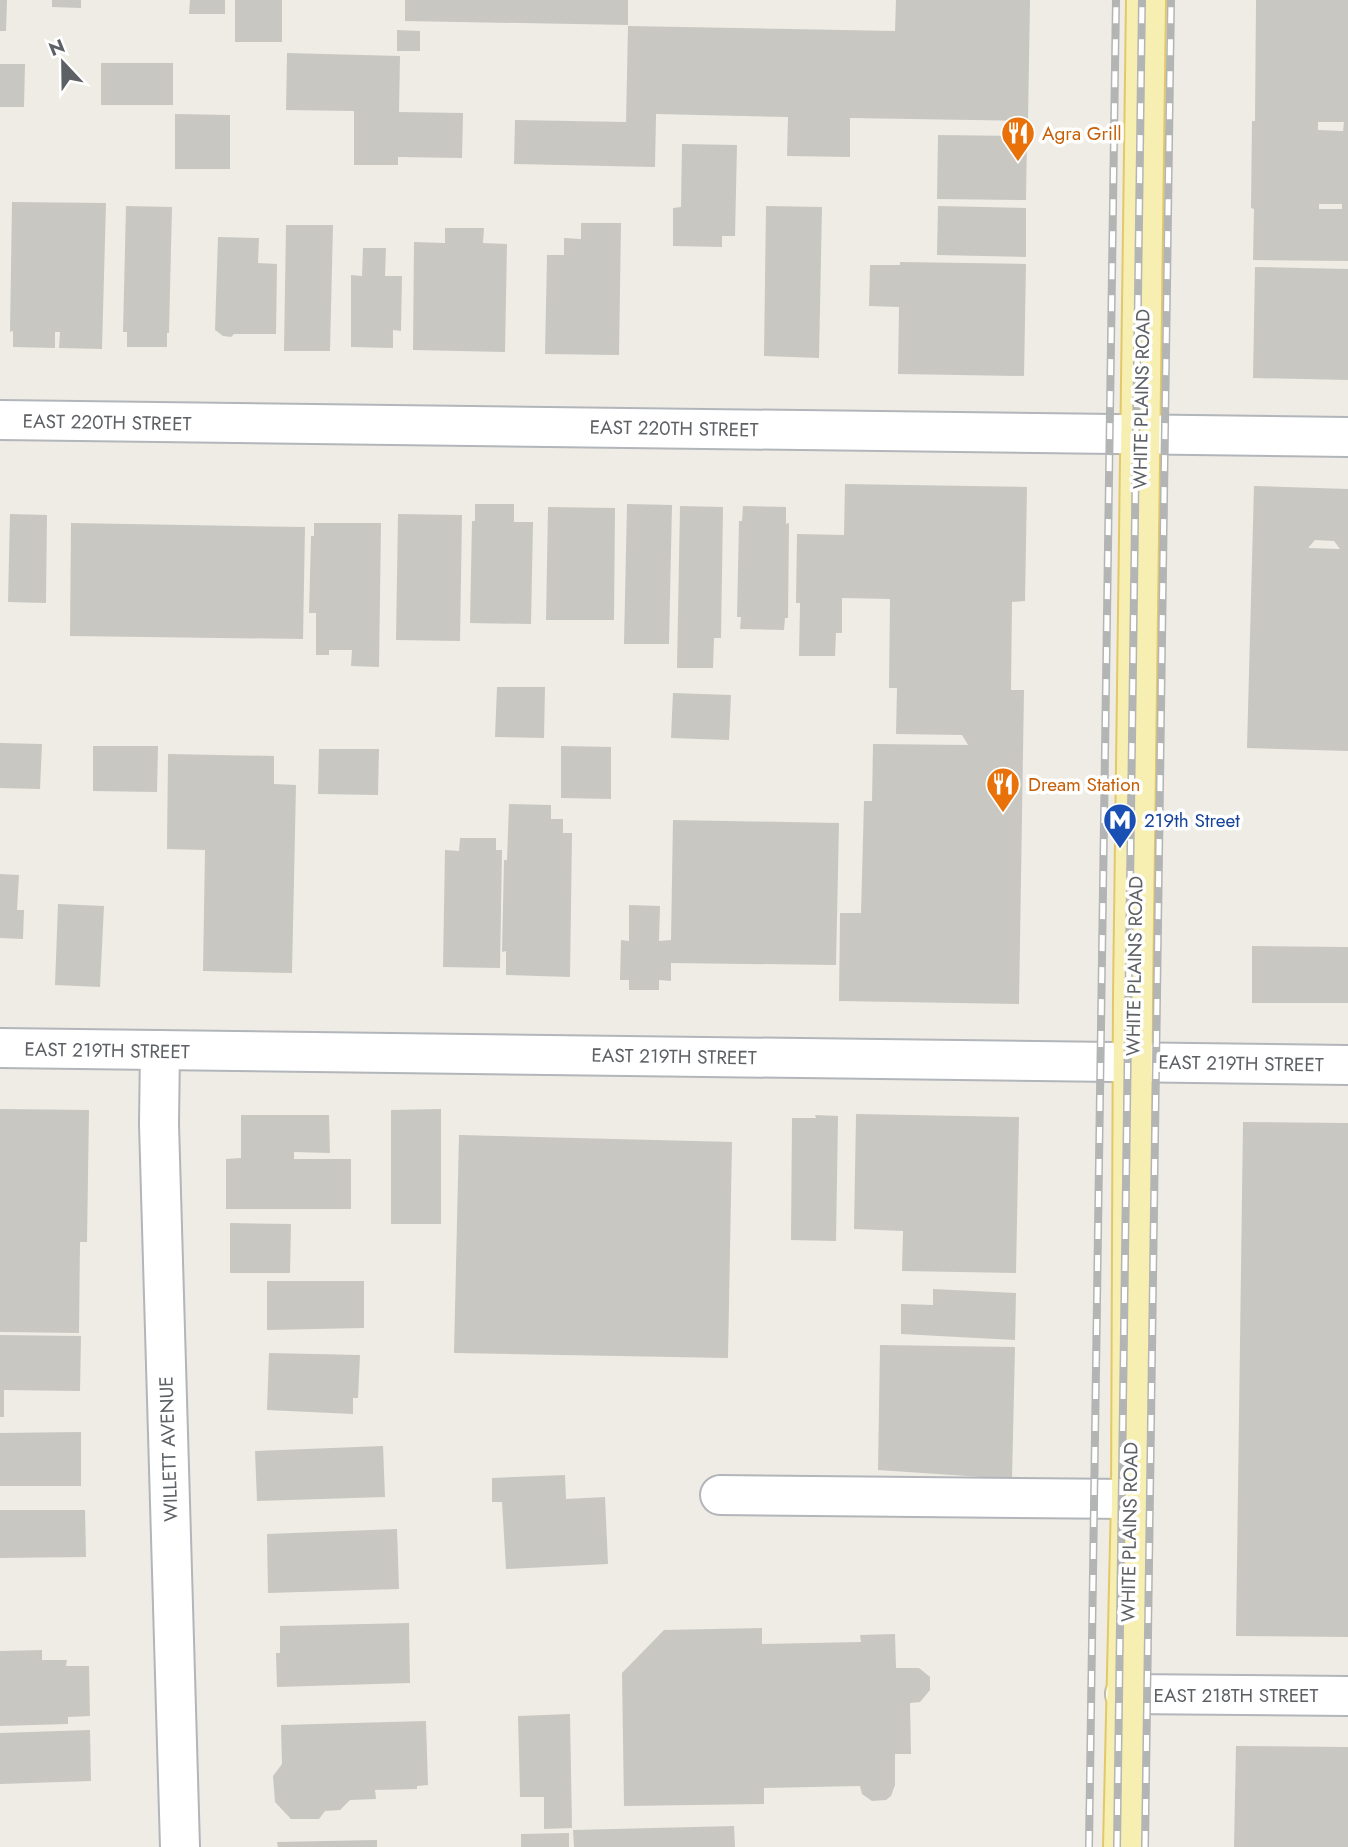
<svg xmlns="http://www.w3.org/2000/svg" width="1348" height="1847" font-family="Jost,sans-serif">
<rect width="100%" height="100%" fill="#eeece5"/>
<!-- building -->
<g fill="#c9c7c2" fill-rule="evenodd">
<polygon points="0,0 7,0 6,31 0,31"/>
<polygon points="52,0 81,0 81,8 52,7"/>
<polygon points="190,0 225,0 225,14 189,14"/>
<rect x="235" y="0" width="47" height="42"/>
<polygon points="405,0 628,0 628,25 405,21"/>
<polygon points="896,0 1030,0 1028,121 850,118 850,157 787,156 788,117 656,114 655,167 514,164 515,120 626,122 628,26 895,31"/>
<path d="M1256,0H1348V261L1253,260L1254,209L1251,208L1252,121H1255ZM1318,122H1344L1343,131L1318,130ZM1319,204H1342V209H1319Z"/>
<polygon points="397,30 420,31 420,51 397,51"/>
<polygon points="287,53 400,56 399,112 463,113 462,158 398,157 398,165 354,165 354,111 286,110"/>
<rect x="101" y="63" width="72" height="42"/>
<polygon points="0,64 25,64 24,107 0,107"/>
<polygon points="175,114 230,115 230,169 175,169"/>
<polygon points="938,135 1027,136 1026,200 937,199"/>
<polygon points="682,144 737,145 735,236 722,236 722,247 673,246 673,208 681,207"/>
<polygon points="12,202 106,203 102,349 59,348 60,332 55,332 55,348 13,347 13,331 10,332"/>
<polygon points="126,206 172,207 169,333 167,333 167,347 127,347 127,332 123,332"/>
<polygon points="766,206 822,207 819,358 764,356"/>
<polygon points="938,206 1026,208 1026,257 937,255"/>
<polygon points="581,223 621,223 619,355 545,354 547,255 564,255 564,238 581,239"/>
<polygon points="286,225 333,225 330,351 284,351"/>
<polygon points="445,228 484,228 483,243 507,244 505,352 413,350 414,242 445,243"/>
<polygon points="218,237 259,238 258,263 277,264 276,334 234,334 231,337 223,336 215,330"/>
<polygon points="363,248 386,248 385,276 402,276 401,331 393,330 393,348 351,347 351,275 362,276"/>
<polygon points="900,262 1026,264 1024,376 898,374 899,307 869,306 870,265 900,265"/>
<polygon points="1255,267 1348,269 1348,380 1253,378"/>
<polygon points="845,484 1027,487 1025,601 1012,602 1011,690 1024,690 1019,1004 839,1001 840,913 861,913 864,801 872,801 873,744 968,745 962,735 896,734 897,688 889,688 890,599 842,598 842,633 836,633 835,656 799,656 800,603 796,603 797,534 844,535"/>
<path d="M1254,486L1348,489V751L1247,748ZM1315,540L1334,541L1340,549L1308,548Z"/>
<polygon points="475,504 514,504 514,522 533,522 531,624 470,623 472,521 475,521"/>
<polygon points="627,504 672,505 669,644 624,644"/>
<polygon points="680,506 723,507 721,638 714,638 713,668 677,668"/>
<polygon points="743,506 786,507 786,524 789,523 788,618 785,618 784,630 740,629 741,617 737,617 739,521 742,521"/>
<polygon points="548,507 615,508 614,620 546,620"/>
<polygon points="10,514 47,515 46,603 8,602"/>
<polygon points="398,514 462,515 460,641 396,640"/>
<polygon points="71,523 305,527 303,639 70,636"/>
<polygon points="314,523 381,523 379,667 351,666 352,650 329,650 329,655 316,655 316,613 309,613 311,536 314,536"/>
<polygon points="497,687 545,687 544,738 495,737"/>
<polygon points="673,693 731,695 729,740 671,738"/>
<polygon points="0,743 42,744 40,789 0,788"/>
<polygon points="93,746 158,746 157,792 93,791"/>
<polygon points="561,746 611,747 611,799 561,798"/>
<polygon points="319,749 379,749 378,795 318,794"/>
<polygon points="168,754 274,756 274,784 296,785 292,973 203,971 205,850 167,849"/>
<polygon points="509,804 551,805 551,819 563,819 563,833 572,833 570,977 506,975 506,951 502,952 504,860 507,860"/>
<polygon points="673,820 839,823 836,965 671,963 671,981 659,980 659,990 629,990 629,980 620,980 621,940 629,941 629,905 660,906 659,941 671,940"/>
<polygon points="460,838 496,838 496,850 502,850 500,968 443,967 445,850 459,851"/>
<polygon points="0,874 19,875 17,910 24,910 23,939 0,938"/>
<polygon points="58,904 104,906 100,987 55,985"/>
<polygon points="1252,946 1348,947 1348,1003 1252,1003"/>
<polygon points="0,1109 89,1110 87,1242 80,1242 79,1333 0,1332"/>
<polygon points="441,1109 441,1224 391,1224 391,1110"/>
<polygon points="856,1114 1019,1117 1016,1273 902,1271 903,1231 854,1229"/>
<polygon points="241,1115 329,1115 330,1153 294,1152 294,1159 351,1159 351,1209 226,1209 226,1159 241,1158"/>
<polygon points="815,1115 838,1116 836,1241 791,1240 792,1118 816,1118"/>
<polygon points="1243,1122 1348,1123 1348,1637 1236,1636"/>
<polygon points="459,1135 732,1142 728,1358 454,1353"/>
<polygon points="230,1223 291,1224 290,1273 230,1273"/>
<polygon points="267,1281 364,1281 364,1328 267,1330"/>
<polygon points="933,1289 1016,1293 1015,1340 901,1334 901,1304 933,1305"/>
<polygon points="0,1335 81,1336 80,1391 4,1390 4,1417 0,1417"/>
<polygon points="880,1345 1015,1347 1012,1479 878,1470"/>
<polygon points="269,1353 360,1355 358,1398 353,1398 353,1414 267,1410"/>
<polygon points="81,1432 81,1486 0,1486 0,1433"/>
<polygon points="383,1446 385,1497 257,1501 255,1451"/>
<polygon points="565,1475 566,1499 605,1497 608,1564 506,1569 502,1502 492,1502 492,1478"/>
<polygon points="0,1510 85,1510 86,1557 0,1558"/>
<polygon points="397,1529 399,1589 268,1593 267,1534"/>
<polygon points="409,1623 410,1683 277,1687 276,1653 280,1653 280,1626"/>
<polygon points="762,1628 762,1644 861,1642 860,1635 895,1634 896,1668 919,1668 930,1677 930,1690 920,1702 910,1703 911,1754 895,1754 895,1785 891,1796 886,1800 872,1801 862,1794 860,1786 764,1788 764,1804 624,1806 622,1673 664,1630"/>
<polygon points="42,1650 42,1660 67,1660 66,1666 89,1666 90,1716 68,1717 68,1724 0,1726 0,1651"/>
<polygon points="570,1714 572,1828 544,1829 544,1797 520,1797 518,1716"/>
<polygon points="426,1721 428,1785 417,1786 417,1789 375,1790 376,1799 350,1800 340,1810 325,1811 319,1819 291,1819 275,1802 273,1776 282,1764 281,1725"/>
<polygon points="90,1730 91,1781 0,1784 0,1733"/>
<polygon points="1236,1746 1348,1747 1348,1847 1234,1847"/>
<polygon points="734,1826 735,1847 574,1847 573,1830"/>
<polygon points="569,1833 569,1847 521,1847 521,1834"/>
<polygon points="377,1840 377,1847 278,1847 277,1842"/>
</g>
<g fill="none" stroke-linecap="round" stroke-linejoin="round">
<!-- minor casing -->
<g stroke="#b2b5b9" stroke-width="42">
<g id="minor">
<polyline points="0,420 1348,437"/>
<polyline points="0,1048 1348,1065"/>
<polyline points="160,1050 159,1124 180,1847"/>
<polyline points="720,1495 1131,1499"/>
<polyline points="1125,1694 1348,1696"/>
</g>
</g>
<!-- major casing -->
<g stroke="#e3c869" stroke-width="42">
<polyline id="major" points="1123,1847 1131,1499 1133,995 1146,0"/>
</g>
<!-- minor -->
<use href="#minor" stroke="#fff" stroke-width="38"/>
<!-- major -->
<use href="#major" stroke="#f7efb1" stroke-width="38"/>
<!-- rail casing -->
<g stroke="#b3b4b4" stroke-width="8">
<g id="rail">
<polyline points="1089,1847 1116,0"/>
<polyline points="1117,1847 1142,0"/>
<polyline points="1145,1847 1171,0"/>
</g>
</g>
<!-- rail -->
<use href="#rail" stroke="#fff" stroke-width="5" stroke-dasharray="16" stroke-linecap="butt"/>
</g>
<!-- icons -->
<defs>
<g id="restaurant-pin" transform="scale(1.75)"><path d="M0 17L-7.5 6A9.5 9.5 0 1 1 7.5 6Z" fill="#e8710a" stroke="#fff"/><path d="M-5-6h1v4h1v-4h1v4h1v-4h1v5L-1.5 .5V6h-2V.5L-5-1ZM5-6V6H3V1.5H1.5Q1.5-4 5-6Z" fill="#fff"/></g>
<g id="metro-pin" transform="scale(1.75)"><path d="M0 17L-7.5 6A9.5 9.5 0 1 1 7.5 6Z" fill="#1a4fb4" stroke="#fff"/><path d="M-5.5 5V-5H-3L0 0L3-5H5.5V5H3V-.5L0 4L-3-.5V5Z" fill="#fff"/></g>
</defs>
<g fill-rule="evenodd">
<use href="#restaurant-pin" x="1018" y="133"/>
<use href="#restaurant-pin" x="1003" y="784"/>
<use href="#metro-pin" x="1120" y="820"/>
</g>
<g text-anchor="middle" stroke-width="7" stroke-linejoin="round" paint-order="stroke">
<!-- food labels -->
<g font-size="19" fill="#c56008" stroke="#fff" text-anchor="start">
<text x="1042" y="140">Agra Grill</text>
<text x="1028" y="791">Dream Station</text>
</g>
<!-- street labels -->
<g font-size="19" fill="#5d6064" stroke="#fff">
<text transform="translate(1141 399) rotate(-89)" y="7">WHITE PLAINS ROAD</text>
<text transform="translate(107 422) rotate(1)" y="7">EAST 220TH STREET</text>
<text transform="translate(674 428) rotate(1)" y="7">EAST 220TH STREET</text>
<text transform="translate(1134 966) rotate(-89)" y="7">WHITE PLAINS ROAD</text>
<text transform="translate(107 1050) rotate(1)" y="7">EAST 219TH STREET</text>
<text transform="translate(674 1056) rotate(1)" y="7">EAST 219TH STREET</text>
<text transform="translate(1241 1063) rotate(1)" y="7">EAST 219TH STREET</text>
<text transform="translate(168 1449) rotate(-92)" y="7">WILLETT AVENUE</text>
<text transform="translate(1129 1532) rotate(-89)" y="7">WHITE PLAINS ROAD</text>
<text x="1236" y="1702">EAST 218TH STREET</text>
</g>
<!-- transit labels -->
<g font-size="19" fill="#164399" stroke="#fff" text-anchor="start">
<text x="1144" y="827">219th Street</text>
</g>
</g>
<!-- north arrow -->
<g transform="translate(63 63) rotate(338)" stroke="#ffffff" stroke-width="5" paint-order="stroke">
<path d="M0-5L12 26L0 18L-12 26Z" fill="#5d6064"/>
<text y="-10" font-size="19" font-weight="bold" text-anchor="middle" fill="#5d6064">N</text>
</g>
</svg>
